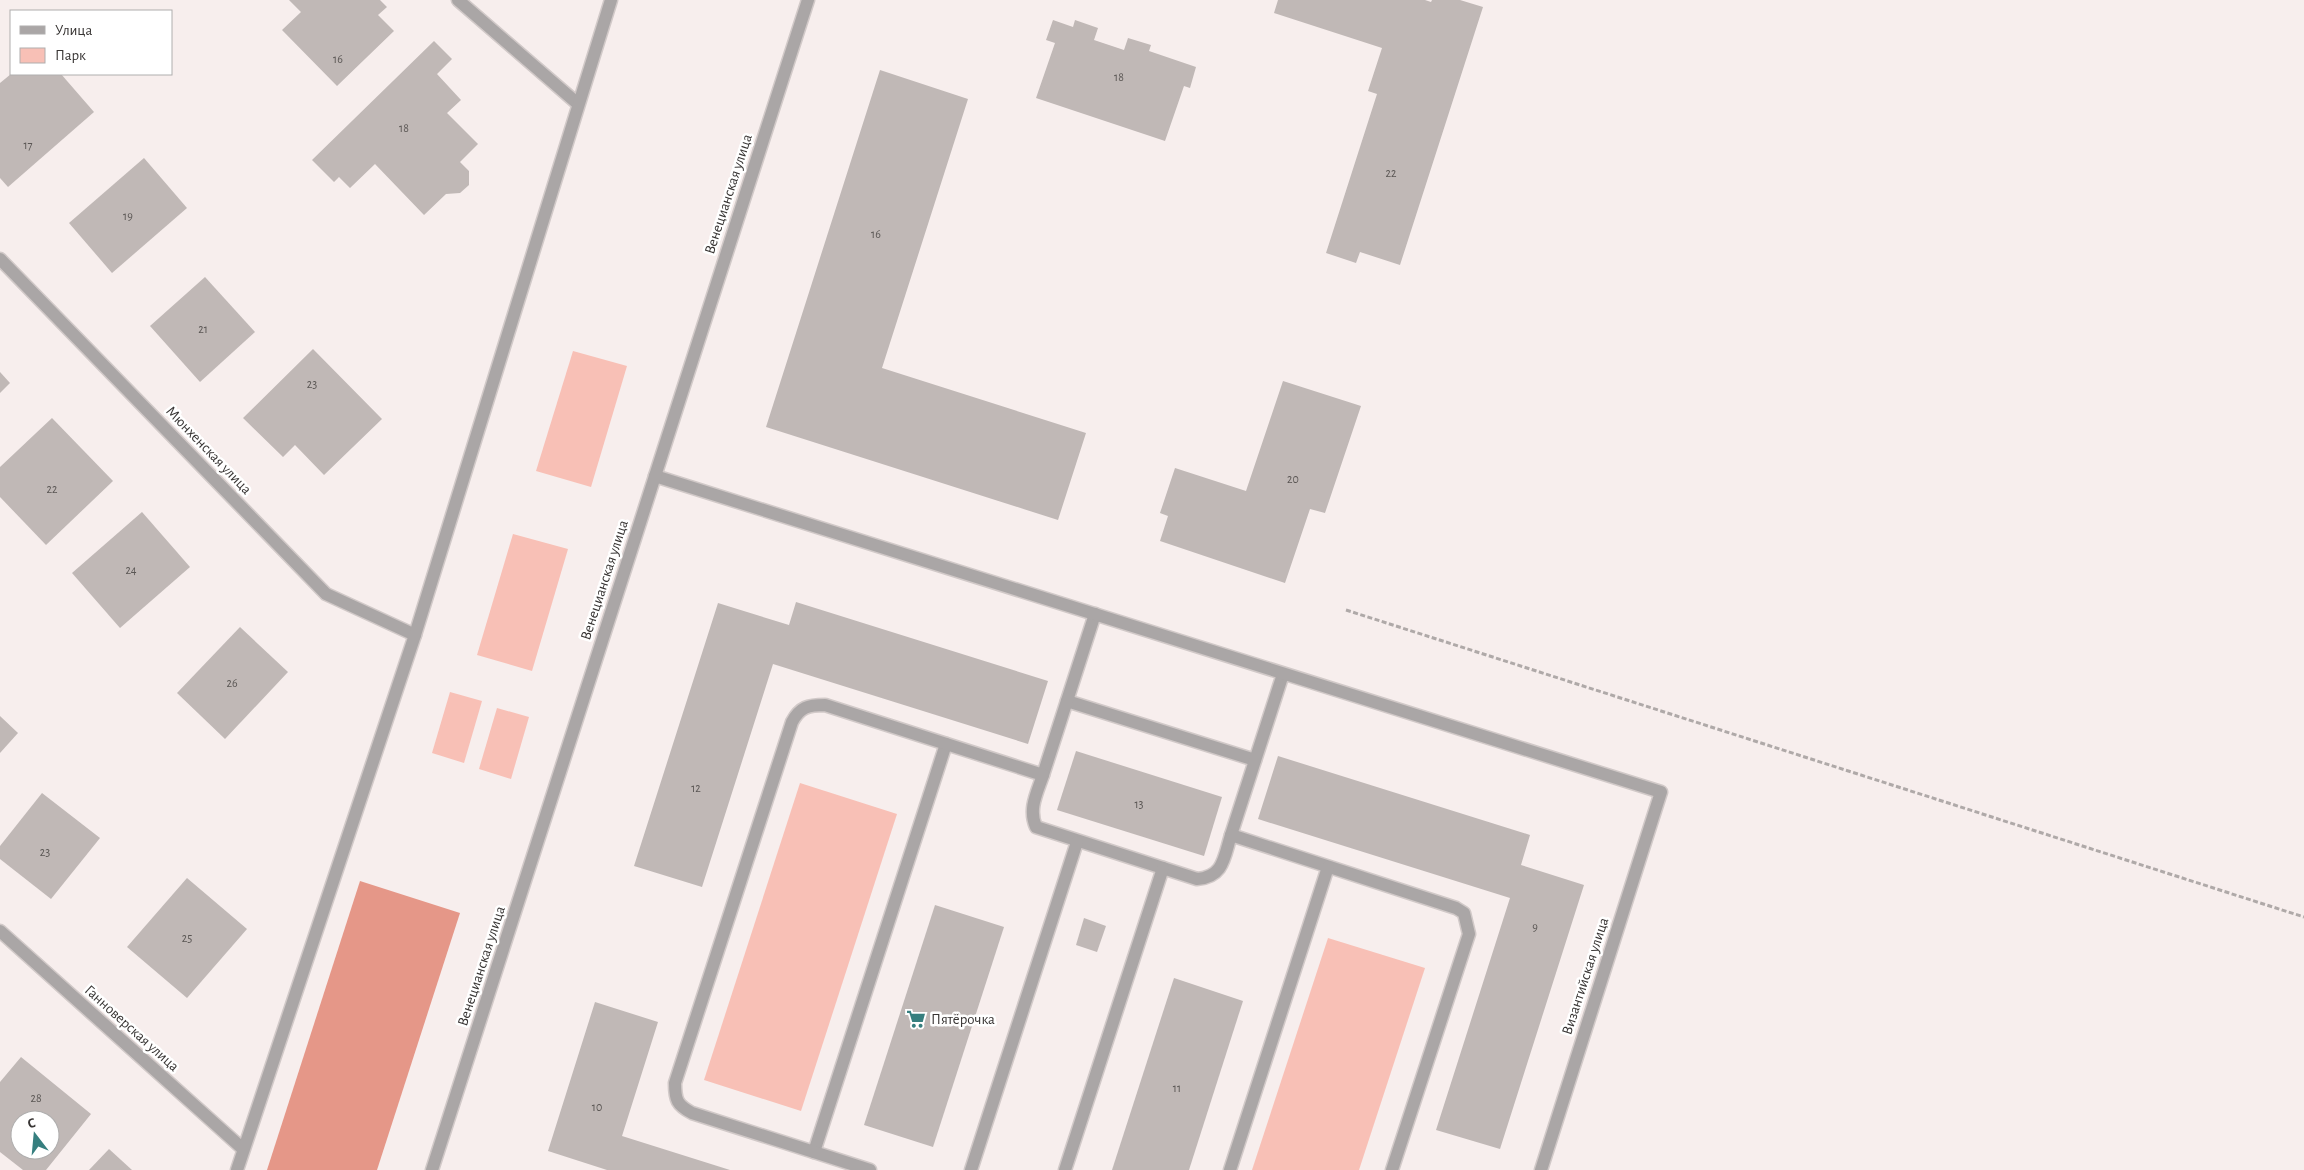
<svg xmlns="http://www.w3.org/2000/svg" width="2304" height="1170" font-family="'Alegreya Sans',sans-serif">
<rect width="100%" height="100%" fill="#f7eeed"/>
<!-- green -->
<g fill="#f8c0b6">
<polygon points="573,351 627,366 591,487 536,471"/>
<polygon points="513,534 568,549 532,671 477,655"/>
<polygon points="450,692 482,701 464,763 432,753"/>
<polygon points="497,708 529,717 511,779 479,769"/>
<polygon points="800,783 897,814 801,1111 704,1080"/>
<polygon points="1328,938 1425,968 1359,1170 1252,1170"/>
</g>
<!-- forest -->
<polygon fill="#e59788" points="360,881 460,913 377,1170 267,1170"/>
<!-- building -->
<g fill="#c0b8b6" fill-rule="evenodd">
<polygon points="289,0 380,0 387,7 378,15 394,31 337,86 282,30 301,12"/>
<polygon points="1278,0 1425,0 1431,2 1432,0 1460,0 1483,7 1400,265 1360,252 1356,263 1326,253 1377,94 1368,91 1382,48 1274,13"/>
<polygon points="1053,20 1073,27 1075,20 1098,28 1094,40 1124,50 1128,38 1151,45 1149,51 1196,67 1190,88 1184,86 1165,141 1036,98 1055,43 1046,40"/>
<polygon points="434,41 452,59 437,74 461,100 447,113 478,144 460,162 469,171 469,185 460,193 446,194 424,215 375,164 350,188 339,177 334,182 312,160"/>
<polygon points="880,70 968,99 882,368 1086,433 1058,520 766,427"/>
<polygon points="11,74 61,74 94,112 8,187 0,178 0,83"/>
<polygon points="144,158 187,208 112,273 69,223"/>
<polygon points="205,277 255,332 200,382 150,326"/>
<polygon points="313,349 382,419 324,475 295,445 283,457 243,418"/>
<polygon points="0,372 10,383 0,393"/>
<polygon points="1283,381 1361,406 1325,513 1310,509 1285,583 1160,541 1168,516 1160,513 1175,468 1246,491"/>
<polygon points="52,418 113,481 46,545 0,497 0,467"/>
<polygon points="142,512 190,567 120,628 72,573"/>
<polygon points="796,602 1048,681 1028,744 773,664 702,887 634,866 718,603 789,625"/>
<polygon points="240,627 288,672 225,739 177,693"/>
<polygon points="0,716 18,733 0,753"/>
<polygon points="1076,751 1222,797 1204,856 1057,810"/>
<polygon points="1278,756 1530,835 1521,865 1584,885 1500,1149 1436,1130 1510,898 1258,819"/>
<polygon points="42,793 100,838 51,899 0,859 0,846"/>
<polygon points="187,878 247,929 187,998 127,947"/>
<polygon points="935,905 1004,927 933,1147 864,1125"/>
<polygon points="1084,918 1106,926 1097,952 1076,945"/>
<polygon points="1174,978 1243,1001 1189,1170 1112,1170"/>
<polygon points="595,1002 658,1022 622,1136 730,1170 607,1170 548,1151"/>
<path d="M21,1057L91,1114L46,1170H23L0,1152V1082ZM20,1120H50V1150H20Z"/>
<polygon points="109,1149 132,1170 89,1170"/>
</g>
<g fill="none" stroke-linecap="round" stroke-linejoin="round">
<!-- service casing -->
<g stroke="#d1c9c8" stroke-width="15">
<g id="service">
<polyline points="1067,701 1255,760"/>
<polyline points="1043,775 1095,614"/>
<polyline points="1231,835 1283,674"/>
<polyline points="814,1152 946,744"/>
<path d="M870,1170L692,1113C677,1105 675,1100 675,1083L792,722C800,707 808,705 825,705L1043,775C1037,793 1028,809 1036,827L1197,879C1224,877 1224,857 1231,835L1456,908L1464,913L1469,934L1392,1170"/>
<polyline points="971,1170 1077,842"/>
<polyline points="1065,1170 1163,868"/>
<polyline points="1230,1170 1328,867"/>
</g>
</g>
<!-- minor casing -->
<g stroke="#d1c9c8" stroke-width="15">
<g id="minor">
<polyline points="458,0 578,104"/>
<polyline points="0,259 326,594 415,635"/>
<polyline points="655,476 1661,792 1541,1170"/>
<polyline points="0,931 243,1149"/>
<polyline points="237,1170 415,635 611,0"/>
<polyline points="432,1170 808,0"/>
</g>
</g>
<!-- path -->
<polyline stroke="#afa9a8" stroke-width="3" stroke-dasharray="5 2.5" stroke-linecap="butt" points="1346,610 2304,917"/>
<!-- service -->
<use href="#service" stroke="#aaa6a6" stroke-width="12"/>
<!-- minor -->
<use href="#minor" stroke="#aaa6a6" stroke-width="12"/>
</g>
<!-- icons -->
<defs>
<g id="supermarket-bare" transform="scale(1.5)"><path d="M-6-5.5h2.5l.6 2H6L4.5 2H-2.5L-4.4-4H-6ZM-1.5 3.2a1.3 1.3 0 1 0 .1 0ZM3 3.2a1.3 1.3 0 1 0 .1 0Z" fill="#367f7f" stroke="#fff" stroke-width="2.5" paint-order="stroke"/></g>
</defs>
<g fill-rule="evenodd">
<use href="#supermarket-bare" x="916" y="1019"/>
</g>
<g text-anchor="middle" stroke-width="5" stroke-linejoin="round" paint-order="stroke">
<!-- number labels -->
<g font-size="12" fill="#5a5654">
<text x="338" y="63">16</text>
<text x="1119" y="81">18</text>
<text x="404" y="132">18</text>
<text x="28" y="149">17</text>
<text x="1391" y="177">22</text>
<text x="128" y="220">19</text>
<text x="876" y="238">16</text>
<text x="203" y="333">21</text>
<text x="312" y="388">23</text>
<text x="1293" y="483">20</text>
<text x="52" y="493">22</text>
<text x="131" y="574">24</text>
<text x="232" y="687">26</text>
<text x="696" y="792">12</text>
<text x="1139" y="808">13</text>
<text x="45" y="856">23</text>
<text x="1535" y="931">9</text>
<text x="187" y="942">25</text>
<text x="1177" y="1092">11</text>
<text x="36" y="1102">28</text>
<text x="597" y="1111">10</text>
</g>
<!-- street labels -->
<g font-size="15" fill="#383534" stroke="#fff">
<text transform="translate(728 194) rotate(-72)" y="5">Венецианская улица</text>
<text transform="translate(209 450) rotate(46)" y="5">Мюнхенская улица</text>
<text transform="translate(604 580) rotate(-72)" y="5">Венецианская улица</text>
<text transform="translate(481 966) rotate(-72)" y="5">Венецианская улица</text>
<text transform="translate(1585 976) rotate(-72)" y="5">Византийская улица</text>
<text transform="translate(132 1028) rotate(42)" y="5">Ганноверская улица</text>
</g>
<!-- poi labels -->
<g font-size="15" fill="#383534" stroke="#fff" text-anchor="start">
<text x="931" y="1024">Пятёрочка</text>
</g>
</g>
<!-- legend -->
<rect x="10" y="10" width="162" height="65" fill="#ffffff" stroke="#afaeae"/>
<rect x="20" y="26" width="25" height="8" fill="#aaa6a6" stroke="#afaeae"/>
<text x="55" y="35" font-size="15" fill="#383534">Улица</text>
<rect x="20" y="48" width="25" height="15" fill="#f8c0b6" stroke="#afaeae"/>
<text x="55" y="60" font-size="15" fill="#383534">Парк</text>
<!-- north arrow -->
<g transform="translate(35 1135) rotate(344)"><circle r="24" fill="#ffffff" stroke="#afaeae"/>
<path d="M0-4L9 19L0 12L-9 19Z" fill="#367f7f"/>
<text y="-8" font-size="14" font-weight="bold" text-anchor="middle" fill="#383534">С</text>
</g>
</svg>
